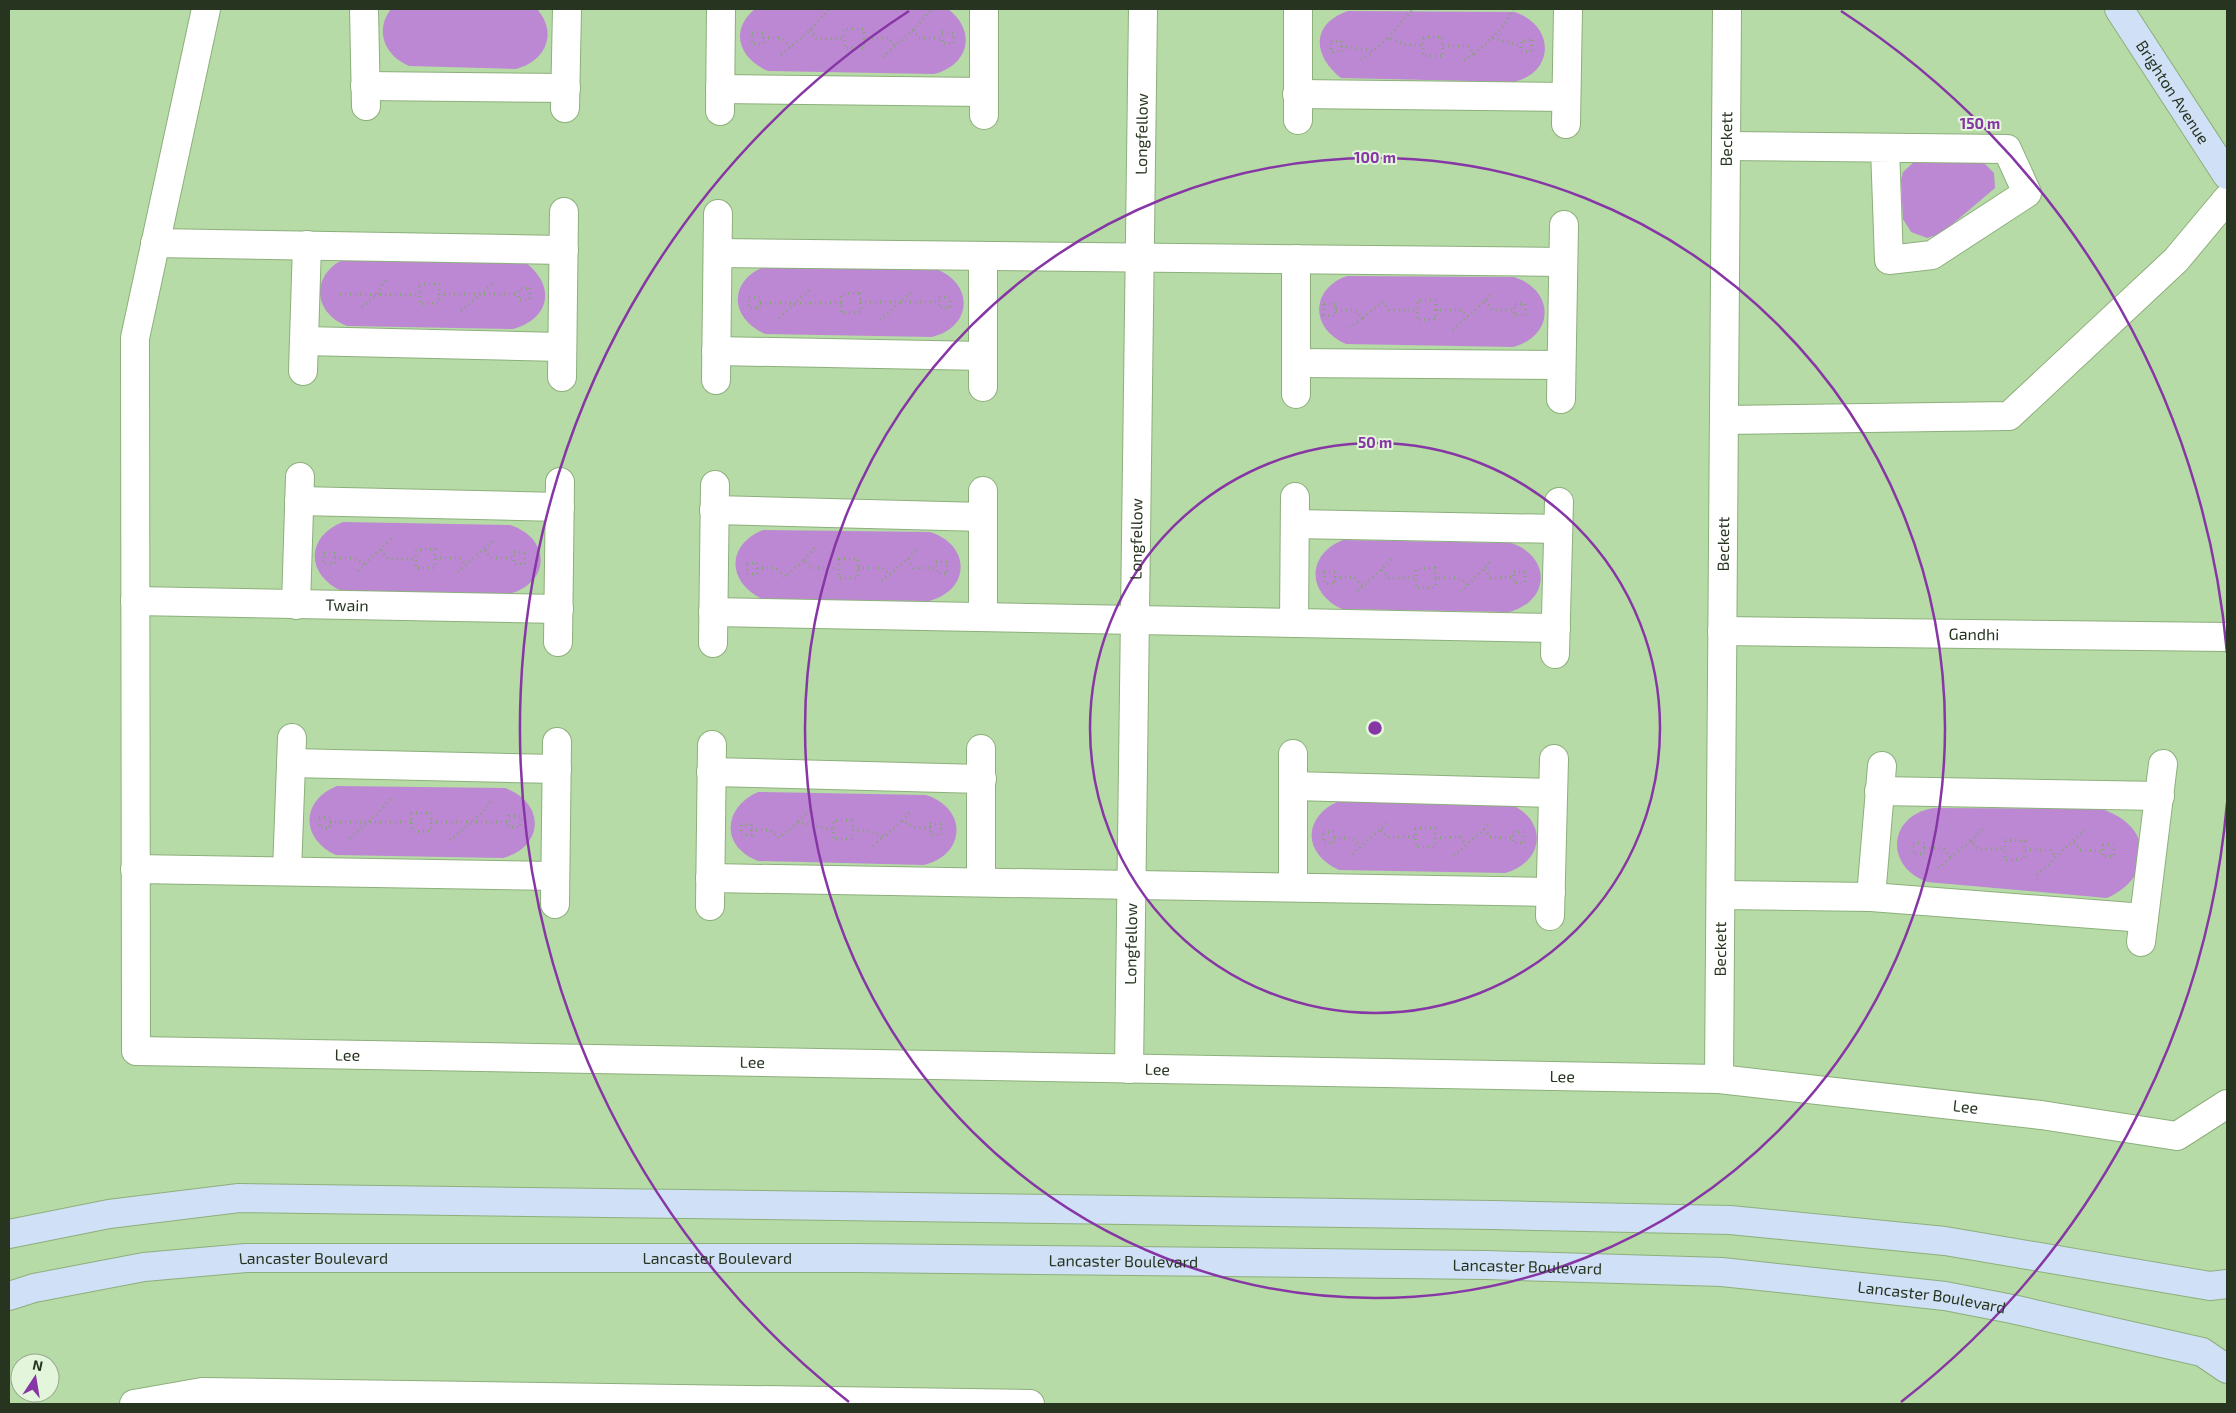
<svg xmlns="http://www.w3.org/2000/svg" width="2236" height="1413" font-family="'Exo 2',sans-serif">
<rect width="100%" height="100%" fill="#b7dba6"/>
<!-- green -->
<g fill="#bd88d3">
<path d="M391,9H537C558,33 546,61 516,69L409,66C385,56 374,31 391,9Z"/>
<path d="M755,9H948C977,31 969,65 934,74L768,71C739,59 729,30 755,9Z"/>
<path d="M1348,11L1515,12C1555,26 1555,72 1514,82L1341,78C1313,56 1310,24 1348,11Z"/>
<polygon points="1976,160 1984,163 1994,173 1995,188 1942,233 1927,238 1911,232 1903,219 1901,180 1903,172 1914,162"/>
<path d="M347,258L526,263C556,286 550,319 513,329L347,326C311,312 311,272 347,258Z"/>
<path d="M766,266L933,268C974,281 974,327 932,337L765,334C729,318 728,280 766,266Z"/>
<path d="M1347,276L1514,277C1555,290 1555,336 1513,347L1346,344C1310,329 1310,289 1347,276Z"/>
<path d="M343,522L510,525C551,538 551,583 509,594L342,591C306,575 305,537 343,522Z"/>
<path d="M763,530L930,532C971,545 971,590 929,601L762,599C727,582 726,545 763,530Z"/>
<path d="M1343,540L1511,543C1551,556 1551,601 1509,612L1342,609C1307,593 1306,555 1343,540Z"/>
<path d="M337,786L505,788C545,802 545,847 503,858L336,855C301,839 300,801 337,786Z"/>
<path d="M758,792L926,795C967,808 967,854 924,865L758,861C721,847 722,808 758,792Z"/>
<path d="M1339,801L1507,803C1547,817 1547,861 1505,873L1339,870C1303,854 1302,817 1339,801Z"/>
<path d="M1934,808L2101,809C2152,824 2156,876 2107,898L1927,882C1884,866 1888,815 1934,808Z"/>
</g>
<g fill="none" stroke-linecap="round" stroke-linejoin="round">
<!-- street casing -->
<g stroke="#8daf7c" stroke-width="30">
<g id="street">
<path id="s1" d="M206,9L135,338L136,1051L1719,1079L2041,1115L2177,1136L2227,1104"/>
<polyline points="364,9 366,106"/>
<polyline points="984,9 984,115"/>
<polyline points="365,86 566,88"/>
<polyline points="720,89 984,92"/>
<polyline points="1297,94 1566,97"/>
<polyline points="565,108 567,9"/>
<polyline points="720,111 721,9"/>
<polyline points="1298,120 1298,9"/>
<polyline points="1566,124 1568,9"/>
<polyline points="1726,146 2007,149 2027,193 1932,255 1889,260 1885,148"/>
<polyline points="155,243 564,250"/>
<polyline points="718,253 1563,262"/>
<polyline points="304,341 562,347"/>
<polyline points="716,351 983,356"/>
<polyline points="1296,363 1561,365"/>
<polyline points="303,371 307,245"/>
<polyline points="562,377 564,212"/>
<polyline points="716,380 718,214"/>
<polyline points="983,387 983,256"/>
<polyline points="1296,394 1296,259"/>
<polyline points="1561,399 1564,225"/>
<polyline points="1724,420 2009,416 2176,260 2227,199"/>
<polyline points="299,501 560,507"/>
<polyline points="714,510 983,517"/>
<polyline points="1295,524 1558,529"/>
<path id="s2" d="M135,601L559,609"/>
<polyline points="296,605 300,477"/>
<polyline points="713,612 1556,628"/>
<polyline points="983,617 983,491"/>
<polyline points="1294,623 1295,497"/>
<path id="s3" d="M1722,631L2227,637"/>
<polyline points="558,642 560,482"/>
<polyline points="713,643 715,485"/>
<polyline points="1555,654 1559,502"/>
<polyline points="291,763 557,769"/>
<polyline points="711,772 982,779"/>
<polyline points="1293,786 1553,793"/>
<polyline points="1879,791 2160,796"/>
<polyline points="135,869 555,876"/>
<polyline points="287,871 292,738"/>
<polyline points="710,878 1551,892"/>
<polyline points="981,882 981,749"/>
<polyline points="1293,887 1293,754"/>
<polyline points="1721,895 1871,897 2144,918"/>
<polyline points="1871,897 1882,766"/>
<polyline points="555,904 557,742"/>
<polyline points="710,906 712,745"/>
<polyline points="1550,916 1554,759"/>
<polyline points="2141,942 2163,764"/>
<path id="s4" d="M1129,1069L1143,9"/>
<path id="s5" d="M1719,1079L1727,9"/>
<polyline points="134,1404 202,1392 1030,1404"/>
</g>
</g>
<!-- secondary casing -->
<g stroke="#8daf7c" stroke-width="30">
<g id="secondary">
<path id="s6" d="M2119,9L2227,175"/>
<polyline points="9,1234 109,1214 239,1198 1493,1215 1730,1220 1945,1241 2210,1286 2227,1284"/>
<path id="s7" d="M9,1296L34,1288L144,1267L246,1258H857L1486,1265L1722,1272L1945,1296L2012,1309L2202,1352L2227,1369"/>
</g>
</g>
<!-- path -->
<g stroke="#86a278" stroke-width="3" stroke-dasharray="1 4" stroke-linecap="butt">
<polyline points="810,30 817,39 844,38"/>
<polyline points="913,30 919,38 942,38"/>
<polygon points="942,32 953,33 953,44 942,43"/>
<rect x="752" y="33" width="11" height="11"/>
<polygon points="1423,37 1442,37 1443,56 1423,56"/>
<polyline points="763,38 781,38 790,47"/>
<polyline points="864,38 864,29 844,29 845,48 864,48 864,38 889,38 895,46"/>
<polyline points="1388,38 1413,9"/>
<polyline points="1492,38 1504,25 1513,9"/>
<polygon points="1532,40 1531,51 1521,52 1521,41"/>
<polygon points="1331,41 1341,41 1342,52 1331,52"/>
<polyline points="1341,46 1373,51 1388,38 1405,44 1423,46"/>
<polyline points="1443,46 1468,46 1474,54 1492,38 1521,46"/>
<polyline points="781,55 810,30 829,9"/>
<polyline points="883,57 913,30 932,9"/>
<polyline points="1361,60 1373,52"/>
<polyline points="1464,60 1474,54"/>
<polygon points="419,284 439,284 439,303 420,304"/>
<polygon points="530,288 530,299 519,300 519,289"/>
<polygon points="860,293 861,312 841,313 841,294"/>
<polyline points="340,294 420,295"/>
<polyline points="439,294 519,294"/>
<rect x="749" y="297" width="11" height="11"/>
<rect x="939" y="297" width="11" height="11"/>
<polyline points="1485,301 1492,310 1515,310"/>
<polyline points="860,302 939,302"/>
<polyline points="760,303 841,303"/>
<polygon points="1324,304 1336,304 1335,316 1324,315"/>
<polygon points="1515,304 1525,304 1526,315 1514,315"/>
<polyline points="362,307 377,294 386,280"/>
<polyline points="1336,310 1354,310 1363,318 1382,302 1389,310 1417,310"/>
<polyline points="1436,310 1436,300 1417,301 1417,320 1436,319 1436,310 1461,310 1467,317"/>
<polyline points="461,311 492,284"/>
<polyline points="779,318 811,289"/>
<polyline points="880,320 914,290"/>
<polyline points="1349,328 1363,318"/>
<polyline points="1453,330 1491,295"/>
<polygon points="435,549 435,568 416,568 416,550"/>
<polyline points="381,550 388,559 416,559"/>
<polyline points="485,550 491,558 514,558"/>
<polygon points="514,552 524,553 525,564 514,564"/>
<polygon points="324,553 335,553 334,564 323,564"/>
<polyline points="335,558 353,558 365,564"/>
<polyline points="435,558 460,558 466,565"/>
<rect x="839" y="559" width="19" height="19"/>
<polyline points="908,559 913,568 936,568"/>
<polyline points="804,560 816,546"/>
<polygon points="936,562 947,562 947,574 937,573"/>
<rect x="747" y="563" width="10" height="11"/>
<polyline points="757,568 776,568 785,577 804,560 811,568 838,568"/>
<polyline points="858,568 883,568 889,575"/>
<polyline points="1485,569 1491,578 1514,577"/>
<polyline points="1382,570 1389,578 1416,578"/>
<polyline points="358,571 393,537"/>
<polyline points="458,572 494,540"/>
<polygon points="1324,572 1335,572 1335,584 1324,583"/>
<rect x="1514" y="572" width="11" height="11"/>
<polyline points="1335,578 1354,577 1362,586"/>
<polyline points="1436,578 1435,568 1416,569 1416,588 1436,587 1436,578 1461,578 1467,585"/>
<polyline points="882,581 908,559 916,549"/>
<polyline points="1358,591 1392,559"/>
<polyline points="1461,592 1491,561"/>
<polygon points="411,813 431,813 431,831 412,832"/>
<polygon points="509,816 521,816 520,827 509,827"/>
<polygon points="319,817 330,817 330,828 320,828"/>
<polygon points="852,820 853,839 833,839 833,821"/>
<polyline points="902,821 911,811"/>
<polyline points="330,822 412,822"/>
<polyline points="431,822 509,822"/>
<polyline points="798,822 811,809"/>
<polygon points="741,824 751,825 752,835 741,835"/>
<polygon points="930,824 941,824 941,835 931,835"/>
<polygon points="1415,828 1435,828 1435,847 1416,847"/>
<polyline points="853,829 875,833 884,837 902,821 915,827 931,829"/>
<polyline points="1484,829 1490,837 1513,838"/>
<polyline points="751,830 770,830 779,838 798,822 833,830"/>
<polyline points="1381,830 1388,837 1415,837"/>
<polygon points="1323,832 1334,832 1334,843 1324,843"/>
<rect x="1513" y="832" width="11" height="11"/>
<polyline points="350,838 377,814 390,799"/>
<polyline points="1334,838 1352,838 1361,846"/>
<polyline points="1435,838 1460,837 1466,845"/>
<polyline points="450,840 481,814 491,801"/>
<polygon points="2005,840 2025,841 2024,859 2005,860"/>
<polyline points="1971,841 1984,827"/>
<polyline points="2074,842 2080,850 2103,851"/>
<rect x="1913" y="843" width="11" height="11"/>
<polygon points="2103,845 2114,845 2114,856 2103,857"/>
<polyline points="873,846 884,837"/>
<polyline points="1924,848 1943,848 1951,857 1971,841 1978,849 2005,849"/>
<polyline points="2025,850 2050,850 2056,858"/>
<polyline points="1352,854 1387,823"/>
<polyline points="1454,856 1488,825"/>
<polyline points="1938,868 1951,857"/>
<polyline points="2037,875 2087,828"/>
</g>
<!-- street -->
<use href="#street" stroke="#fff" stroke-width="28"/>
<!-- secondary -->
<use href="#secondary" stroke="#d0e0f6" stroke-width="28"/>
</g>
<!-- distance rings -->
<g fill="none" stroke="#8736a5" stroke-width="2.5">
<circle cx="1375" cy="728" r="285"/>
<circle cx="1375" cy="728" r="570"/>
<path d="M2227 803A855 855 0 0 1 1901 1402M849 1402A855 855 0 0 1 909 11M1841 11A855 855 0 0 1 2227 653"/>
</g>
<g text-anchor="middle" stroke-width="4" stroke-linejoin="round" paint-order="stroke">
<!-- street labels -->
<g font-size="16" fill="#273520" stroke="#e3f6db">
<text dy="6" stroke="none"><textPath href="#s6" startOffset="99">Brighton Avenue</textPath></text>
<text dy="6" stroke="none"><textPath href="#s4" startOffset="935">Longfellow</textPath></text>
<text dy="6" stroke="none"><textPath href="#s5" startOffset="940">Beckett</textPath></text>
<text dy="6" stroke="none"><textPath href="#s4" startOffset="530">Longfellow</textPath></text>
<text dy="6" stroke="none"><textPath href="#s5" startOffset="535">Beckett</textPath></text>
<text dy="6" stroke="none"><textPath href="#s2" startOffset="212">Twain</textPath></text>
<text dy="6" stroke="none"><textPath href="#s3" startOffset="252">Gandhi</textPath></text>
<text dy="6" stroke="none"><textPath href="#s4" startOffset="125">Longfellow</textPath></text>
<text dy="6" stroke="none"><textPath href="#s5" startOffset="130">Beckett</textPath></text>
<text dy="6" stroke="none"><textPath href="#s1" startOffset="1261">Lee</textPath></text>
<text dy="6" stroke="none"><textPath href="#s1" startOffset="1666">Lee</textPath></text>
<text dy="6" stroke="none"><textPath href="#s1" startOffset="2071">Lee</textPath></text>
<text dy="6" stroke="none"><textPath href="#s1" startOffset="2476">Lee</textPath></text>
<text dy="6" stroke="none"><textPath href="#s1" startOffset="2881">Lee</textPath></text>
<text dy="6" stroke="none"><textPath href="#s7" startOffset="712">Lancaster Boulevard</textPath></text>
<text dy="6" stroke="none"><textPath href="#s7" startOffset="308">Lancaster Boulevard</textPath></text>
<text dy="6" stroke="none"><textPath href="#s7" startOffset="1118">Lancaster Boulevard</textPath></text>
<text dy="6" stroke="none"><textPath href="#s7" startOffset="1522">Lancaster Boulevard</textPath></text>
<text dy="6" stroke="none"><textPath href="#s7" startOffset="1928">Lancaster Boulevard</textPath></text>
</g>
</g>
<circle cx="1375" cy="728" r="8" fill="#8736a5" stroke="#e3f6db" stroke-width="2.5"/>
<g font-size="15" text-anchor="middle" font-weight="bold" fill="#8736a5" stroke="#e3f6db" stroke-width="4" stroke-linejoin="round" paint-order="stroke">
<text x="1980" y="129">150 m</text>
<text x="1375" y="163">100 m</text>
<text x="1375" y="448">50 m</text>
</g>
<!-- border -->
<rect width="2236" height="1413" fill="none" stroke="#273520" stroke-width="20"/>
<!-- north arrow -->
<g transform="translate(35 1378) rotate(12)"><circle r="24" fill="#e3f6db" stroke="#98a990"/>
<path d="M0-4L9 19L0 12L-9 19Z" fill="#8736a5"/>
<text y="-8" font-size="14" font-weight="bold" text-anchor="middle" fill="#273520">N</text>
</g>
</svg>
